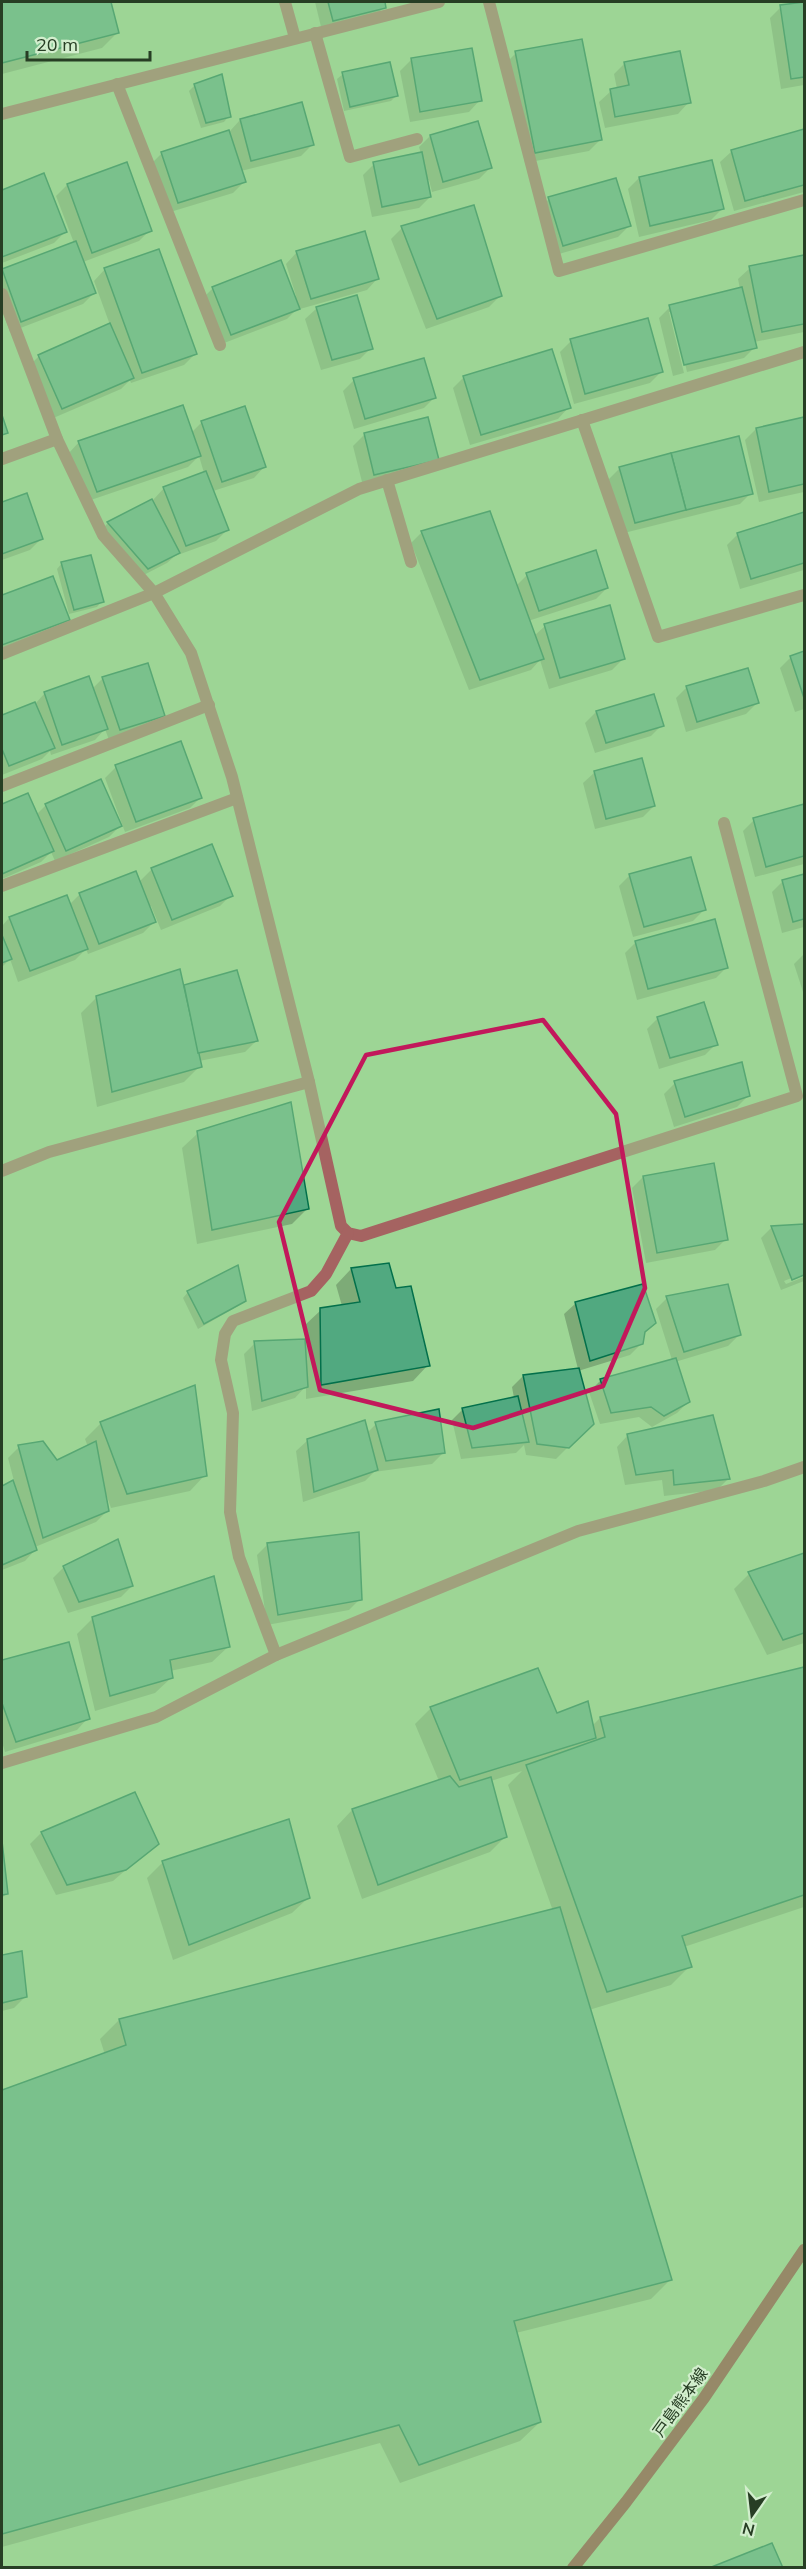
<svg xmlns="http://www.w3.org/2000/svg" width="806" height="2569" font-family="Mulish,'Noto Sans JP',sans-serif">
<rect width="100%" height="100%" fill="#9dd695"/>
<!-- shadow -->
<g fill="#0003">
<polygon points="10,2 110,2 118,32 102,48 2,74 2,4"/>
<polygon points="315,2 383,2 384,7 373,19 322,31"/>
<polygon points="804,3 804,85 781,89 770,18 781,7"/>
<polygon points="470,49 480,100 469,112 410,122 400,71 411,60"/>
<polygon points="516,53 600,140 589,151 525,163 505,64"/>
<polygon points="625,63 689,102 678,114 605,128 599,102 611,91 617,89 614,74"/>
<polygon points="343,74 396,96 391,101 344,111 337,79"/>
<polygon points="221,76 229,116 224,122 201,128 189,91 194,86"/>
<polygon points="240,120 312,145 301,156 241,171 244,182 233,193 167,213 151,164 162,153 230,131"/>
<polygon points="804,126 804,192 734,211 720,162 732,151 804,131"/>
<polygon points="430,136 490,168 479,179 432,192 429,180 426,181 430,197 419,208 372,217 363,175 374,164 421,154 419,147"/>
<polygon points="43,175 65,232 54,243 2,263 2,192"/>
<polygon points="639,178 722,209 711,220 639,237 628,189"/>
<polygon points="67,185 150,230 139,241 83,262 94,293 83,304 10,332 2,310 2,271 74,243 56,196"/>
<polygon points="549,199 630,225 618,237 552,256 538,210"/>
<polygon points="402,228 500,296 489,307 426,329 391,239"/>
<polygon points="297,252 378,278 367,290 300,309 299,307 287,319 219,345 202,299 213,288 296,296 286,264"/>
<polygon points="804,257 804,332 754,342 755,347 744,358 687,372 673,312 669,312 684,373 673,376 659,318 670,307 740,289 738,279 750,268"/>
<polygon points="105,269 195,354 184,365 131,383 130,380 121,389 51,419 28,367 39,356 110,325 94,281"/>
<polygon points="317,308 371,348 360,359 321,370 305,319"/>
<polygon points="571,341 661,372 650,383 574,404 560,352"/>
<polygon points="464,377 569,407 558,419 470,445 453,388"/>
<polygon points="354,380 435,397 424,408 354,429 343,391"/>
<polygon points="804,418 804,492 759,502 745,440 756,429"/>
<polygon points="202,422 265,466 254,478 213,491 227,530 216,541 175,556 167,563 136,579 97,534 108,523 153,500 164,488 204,473 199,456 188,467 85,502 68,454 79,442 191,433"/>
<polygon points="364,435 437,459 363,486 353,446"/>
<polygon points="620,468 751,493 740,504 624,533 608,480"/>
<polygon points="26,495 41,539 30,550 2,560 2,503"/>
<polygon points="804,514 804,570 740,589 727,545 738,534"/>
<polygon points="422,532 516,586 527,575 607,588 596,599 528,621 534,636 545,626 623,659 612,670 549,689 540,660 531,670 469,690 411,543"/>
<polygon points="62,563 102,601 97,607 69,614 57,569"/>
<polygon points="52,578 68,620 57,631 2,652 2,597"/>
<polygon points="804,653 804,709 795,712 780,668 791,657"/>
<polygon points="89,678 92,689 103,678 163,715 152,726 109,740 105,729 95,740 51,755 50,751 42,759 2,775 2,717 35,704 44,694"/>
<polygon points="687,687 757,703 746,714 686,732 676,698"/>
<polygon points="596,712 662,725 651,736 595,753 585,723"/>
<polygon points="116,767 201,797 190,808 125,832 122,824 109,837 55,861 51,852 41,862 2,879 2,806 27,795 36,815 46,805 120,825 122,824 105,778"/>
<polygon points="595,772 654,806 643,817 595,829 583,783"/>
<polygon points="804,806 804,864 755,877 743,831 754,820"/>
<polygon points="152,869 231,895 220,906 161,930 151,906 148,907 154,922 143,933 88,954 86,949 75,960 18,982 10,959 2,967 2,926 9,918 69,905 80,894 139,882"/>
<polygon points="630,875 704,910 693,921 633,937 619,886"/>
<polygon points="804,875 804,927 782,933 772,892 783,881"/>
<polygon points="636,942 727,967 716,978 637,1000 625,953"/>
<polygon points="804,954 804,995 794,964"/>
<polygon points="184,986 256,1041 245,1052 199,1061 200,1066 184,1082 97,1107 81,1013 96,998"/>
<polygon points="658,1018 716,1044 705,1055 659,1069 647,1029"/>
<polygon points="675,1083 748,1096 737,1107 674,1127 664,1094"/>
<polygon points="198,1133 308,1208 292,1224 197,1244 182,1148"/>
<polygon points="643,1177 726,1239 715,1250 646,1263 632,1188"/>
<polygon points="804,1225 804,1273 784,1281 786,1284 804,1277 804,1281 781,1290 761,1238 772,1227"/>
<polygon points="351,1269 395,1289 428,1365 413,1381 306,1399 306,1386 295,1398 252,1411 244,1354 255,1343 305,1340 305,1325 321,1310 342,1306 336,1285"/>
<polygon points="188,1292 244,1300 238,1306 198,1329 183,1298"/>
<polygon points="667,1298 739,1335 728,1346 675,1362 688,1402 677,1413 652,1427 639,1417 600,1424 589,1392 600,1381 672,1360 656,1309"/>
<polygon points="576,1303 655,1323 643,1335 642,1343 630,1355 578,1371 592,1423 556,1459 526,1455 524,1445 516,1453 461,1459 452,1420 463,1409 514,1398 512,1387 523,1376 578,1369 564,1314"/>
<polygon points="101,1423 205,1475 190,1491 111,1508 106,1494 107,1511 96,1522 35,1547 36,1549 25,1561 2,1570 2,1488 14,1481 8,1458 19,1447 56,1462 88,1447 85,1439"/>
<polygon points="376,1424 444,1452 432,1464 374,1472 365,1481 303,1502 296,1451 308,1440 367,1433"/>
<polygon points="628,1435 728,1479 717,1490 664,1496 662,1480 625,1485 617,1447"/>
<polygon points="268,1544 360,1599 349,1610 267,1625 257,1555"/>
<polygon points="804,1555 804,1643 767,1655 734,1589 749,1574"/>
<polygon points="64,1567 132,1586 121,1597 68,1613 53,1578"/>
<polygon points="93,1618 228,1647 212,1662 170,1671 171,1678 155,1693 95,1711 77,1634"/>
<polygon points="68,1644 88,1718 77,1730 5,1752 2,1742 2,1662"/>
<polygon points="804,1668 804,1907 684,1947 690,1966 671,1985 589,2010 670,2280 651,2299 516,2333 540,2422 520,2441 400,2483 380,2443 2,2547 2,2092 105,2055 100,2039 119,2020 553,1911 508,1785 522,1771 491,1781 505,1837 490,1852 362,1899 337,1826 352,1810 439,1781 415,1724 431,1708 556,1714 592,1726 600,1718"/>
<polygon points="134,1794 157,1843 113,1881 56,1895 30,1844 41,1833"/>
<polygon points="2,1847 6,1894 2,1898"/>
<polygon points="163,1862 308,1898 292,1913 173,1960 147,1878"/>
<polygon points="21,1953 25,1997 14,2008 2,2011 2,1957"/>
</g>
<!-- building -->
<g fill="#51a980" stroke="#03704b" stroke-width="1.5">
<polygon points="2,2 111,2 119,33 2,63"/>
<polygon points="328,2 385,2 386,8 333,21"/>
<polygon points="804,2 804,77 791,79 780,5"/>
<polygon points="582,39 602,140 535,153 515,51"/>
<polygon points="472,48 482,101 420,112 411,58"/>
<polygon points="680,51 691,103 615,117 610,89 629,85 624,62"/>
<polygon points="390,62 398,96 350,107 342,72"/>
<polygon points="222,74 231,117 206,123 194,84"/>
<polygon points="302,102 314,145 251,161 240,119"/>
<polygon points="478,121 492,168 443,182 430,135"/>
<polygon points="804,129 804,185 745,201 731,150"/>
<polygon points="229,130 246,182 178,203 161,152"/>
<polygon points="422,152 431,197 382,207 373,162"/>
<polygon points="712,160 724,209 650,226 639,177"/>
<polygon points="127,162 152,231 92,253 67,184"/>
<polygon points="44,173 67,232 2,257 2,190"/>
<polygon points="616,178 631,226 563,246 548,197"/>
<polygon points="474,205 502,296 437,319 401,226"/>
<polygon points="365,231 379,279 311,299 296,251"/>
<polygon points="76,241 96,293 21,322 2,269"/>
<polygon points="159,249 197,354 142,373 104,268"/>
<polygon points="804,255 804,324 762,332 749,266"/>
<polygon points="281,260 300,309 231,335 212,287"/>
<polygon points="742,287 757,348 684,365 669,305"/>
<polygon points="357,295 373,349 332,360 316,307"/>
<polygon points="648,318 663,372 585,394 570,339"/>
<polygon points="110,323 134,378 62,409 38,355"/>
<polygon points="552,349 571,408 481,435 463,376"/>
<polygon points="424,358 436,398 365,419 353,378"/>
<polygon points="183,405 201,456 97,492 78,441"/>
<polygon points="245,406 266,467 222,482 201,421"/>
<polygon points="2,415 8,433 2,435"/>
<polygon points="428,417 439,460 374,475 364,433"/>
<polygon points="804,417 804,484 769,492 756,428"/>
<polygon points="739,436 753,494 686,510 671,453"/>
<polygon points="671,453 686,510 635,523 619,467"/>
<polygon points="206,471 229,530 186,546 163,487"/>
<polygon points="27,493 43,539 2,554 2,502"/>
<polygon points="152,499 180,553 148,569 107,522"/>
<polygon points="490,511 544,659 480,680 421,531"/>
<polygon points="804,512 804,563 751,579 737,533"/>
<polygon points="596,550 608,588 539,611 526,573"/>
<polygon points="91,555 104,602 74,610 61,562"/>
<polygon points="53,576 70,620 2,645 2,595"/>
<polygon points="610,605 625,659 560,678 544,624"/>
<polygon points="804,651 804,698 790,656"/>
<polygon points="148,663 165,716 120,730 102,677"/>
<polygon points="748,668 759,703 697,722 686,686"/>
<polygon points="89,676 108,729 62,745 44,692"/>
<polygon points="654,694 664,726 606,743 596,711"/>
<polygon points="35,702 55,748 9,766 2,749 2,715"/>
<polygon points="181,741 202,798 136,822 115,765"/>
<polygon points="642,758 655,806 606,819 594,771"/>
<polygon points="101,779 122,826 66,851 45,804"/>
<polygon points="28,793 54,851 2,874 2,804"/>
<polygon points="804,804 804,856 766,867 753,818"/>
<polygon points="212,844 233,896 172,920 151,868"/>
<polygon points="691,857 706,910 644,927 629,874"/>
<polygon points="136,871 156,922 99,944 79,893"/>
<polygon points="804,874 804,919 793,922 782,880"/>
<polygon points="67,895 88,949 30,971 9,917"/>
<polygon points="715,919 728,968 648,989 635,941"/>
<polygon points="2,935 12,959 2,963"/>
<polygon points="180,969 202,1067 112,1092 96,996"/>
<polygon points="237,970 258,1041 198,1053 184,985"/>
<polygon points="704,1002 718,1045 670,1058 657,1017"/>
<polygon points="742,1062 750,1096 685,1117 674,1081"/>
<polygon points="291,1102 309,1209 212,1230 197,1131"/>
<polygon points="714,1163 728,1240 657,1253 643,1176"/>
<polygon points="804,1224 804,1275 792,1280 771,1226"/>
<polygon points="389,1263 396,1288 411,1286 430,1366 321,1385 320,1308 360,1302 351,1268"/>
<polygon points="238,1265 246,1301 204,1324 187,1291"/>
<polygon points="643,1284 656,1323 645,1332 643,1344 590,1361 575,1302"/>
<polygon points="728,1284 741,1335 684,1352 666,1296"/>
<polygon points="305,1339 308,1387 262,1401 254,1341"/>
<polygon points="676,1358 690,1402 664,1416 651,1407 611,1413 600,1379"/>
<polygon points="579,1368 594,1424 569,1448 537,1444 523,1375"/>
<polygon points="195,1385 207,1476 127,1494 100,1422"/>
<polygon points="518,1396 529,1442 472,1448 462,1408"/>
<polygon points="439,1409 445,1453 386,1461 375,1422"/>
<polygon points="713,1415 730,1479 674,1485 673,1470 636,1475 627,1434"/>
<polygon points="365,1420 378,1470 314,1492 307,1439"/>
<polygon points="43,1441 57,1460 96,1441 109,1511 43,1538 18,1445"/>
<polygon points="13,1480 37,1550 2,1565 2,1486"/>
<polygon points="359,1532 362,1600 278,1615 267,1543"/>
<polygon points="118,1539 133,1586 79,1602 63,1566"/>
<polygon points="804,1553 804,1633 783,1640 748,1572"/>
<polygon points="214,1576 230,1647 170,1660 173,1678 110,1696 92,1617"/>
<polygon points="69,1642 90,1719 16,1742 2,1703 2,1660"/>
<polygon points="804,1667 804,1895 682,1936 692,1967 607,1992 526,1765 605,1737 600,1717"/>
<polygon points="538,1668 557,1713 588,1701 596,1738 460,1780 430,1707"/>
<polygon points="450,1776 459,1787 491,1777 507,1837 378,1885 352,1809"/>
<polygon points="135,1792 159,1844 126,1870 67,1885 41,1832"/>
<polygon points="289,1819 310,1898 189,1945 162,1861"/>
<polygon points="2,1841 8,1894 2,1895"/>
<polygon points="560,1907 672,2280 514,2321 541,2422 419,2465 399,2425 2,2534 2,2090 126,2045 119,2019"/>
<polygon points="22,1951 27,1997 2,2003 2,1955"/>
<polygon points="772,2543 783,2568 709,2568"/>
</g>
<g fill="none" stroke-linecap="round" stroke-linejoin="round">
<!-- minor -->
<g stroke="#a56361" stroke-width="12">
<polyline points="285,2 295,38"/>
<polyline points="489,2 559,271 804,200"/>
<polyline points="315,33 350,157 417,139"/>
<polyline points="117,84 220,345"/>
<polyline points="2,114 439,2"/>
<polyline points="2,294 57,439 103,535 154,593 191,653 232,777 309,1082 341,1226 348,1233 361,1236 797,1096 724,823"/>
<polyline points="582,420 658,637 804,595"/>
<polyline points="2,459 57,439"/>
<polyline points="387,480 411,562"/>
<polyline points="2,654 154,593 359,489 804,352"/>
<polyline points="2,786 209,705"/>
<polyline points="2,886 237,798"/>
<polyline points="2,1171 49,1152 309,1082"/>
<polyline points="276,1655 239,1557 230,1512 233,1413 221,1360 225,1334 233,1321 311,1291 326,1274 348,1233"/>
<polyline points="2,1763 156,1717 276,1655 578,1531 764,1481 804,1467"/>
</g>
<!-- secondary -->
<polyline stroke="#8e2e32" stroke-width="12" points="573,2568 626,2502 704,2398 804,2250"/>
</g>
<!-- marked area -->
<path d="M0 0H806V2569H0ZM543,1020L616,1114L645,1288L603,1386L473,1428L320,1390L279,1222L366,1055Z" fill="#9dd695" fill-opacity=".55" fill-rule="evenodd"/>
<path fill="none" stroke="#c2185b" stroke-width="4.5" stroke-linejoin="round" d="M543,1020L616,1114L645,1288L603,1386L473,1428L320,1390L279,1222L366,1055Z"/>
<g text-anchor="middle" stroke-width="4.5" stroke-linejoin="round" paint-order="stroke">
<!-- street labels -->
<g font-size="16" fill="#273e24" stroke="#d2eecd">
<text transform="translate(680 2402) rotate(-54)" y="6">戸島熊本線</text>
</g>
</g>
<!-- border -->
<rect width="806" height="2569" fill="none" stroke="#273e24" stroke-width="6"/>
<!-- north arrow -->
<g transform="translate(752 2515) rotate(194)" stroke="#d2eecd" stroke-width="4.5" paint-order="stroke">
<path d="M0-4.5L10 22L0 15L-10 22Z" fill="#273e24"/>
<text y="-9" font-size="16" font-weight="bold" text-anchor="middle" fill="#273e24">N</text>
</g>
<!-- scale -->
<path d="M27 51v9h123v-9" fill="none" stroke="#273e24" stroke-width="3"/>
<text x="36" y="51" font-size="18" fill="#273e24" stroke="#d2eecd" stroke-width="4.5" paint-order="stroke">20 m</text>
</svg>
